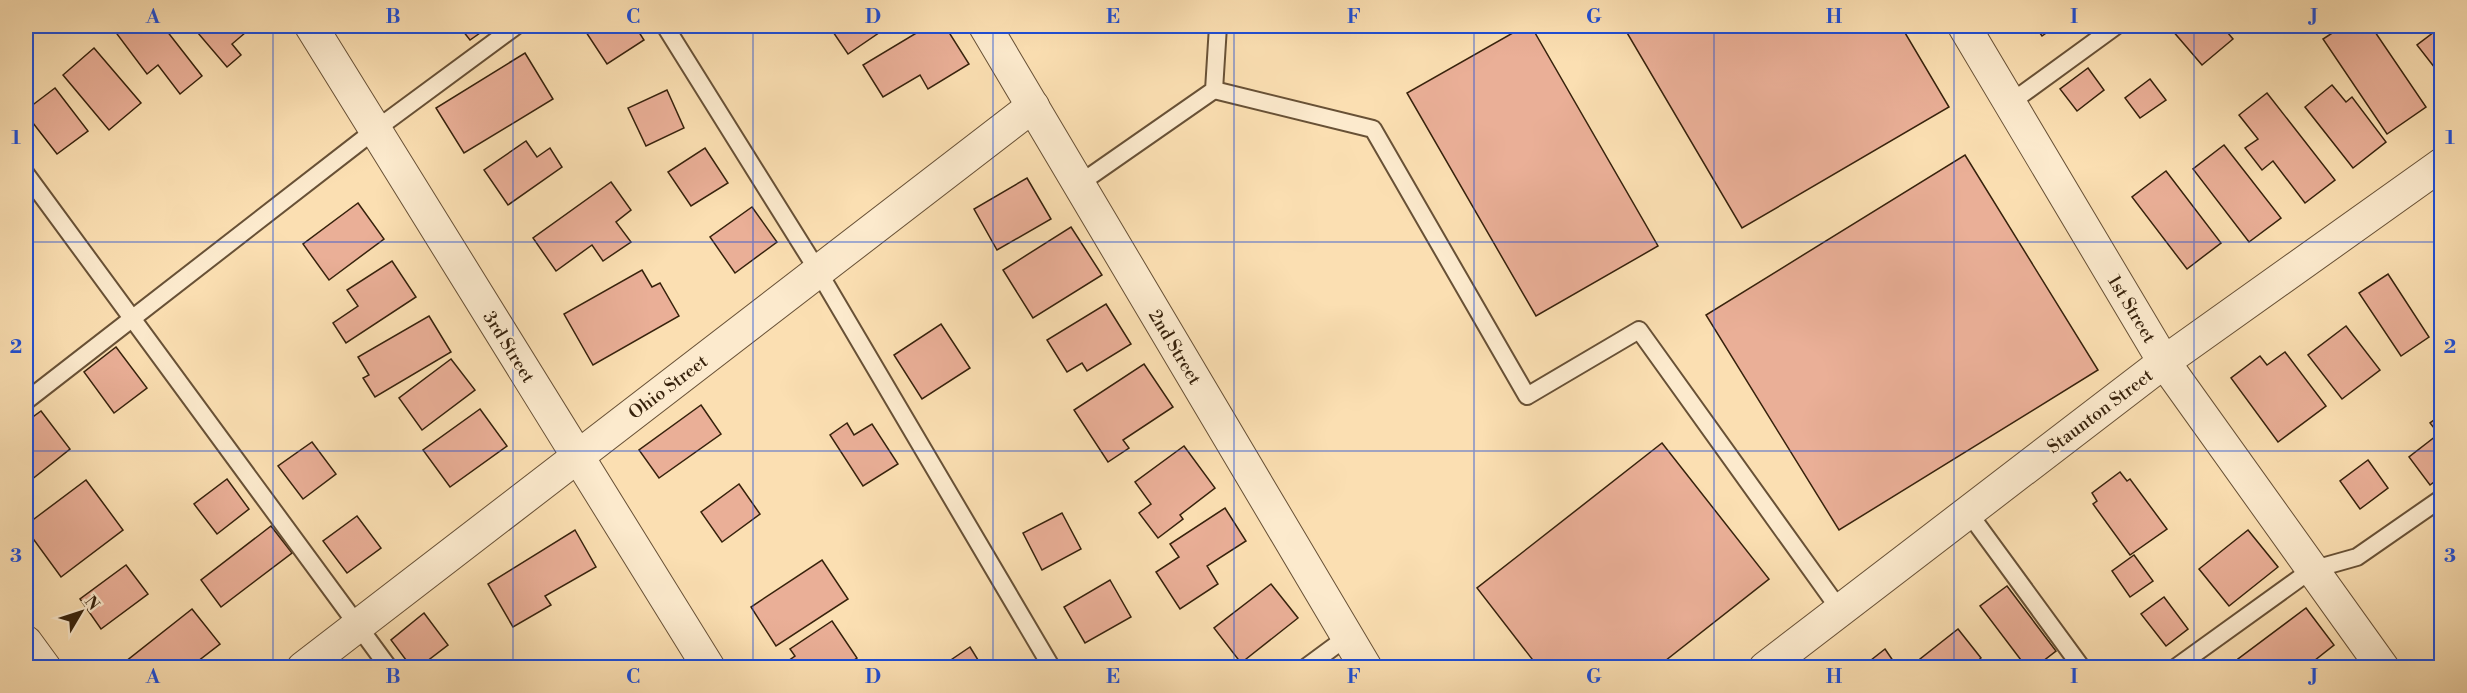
<svg xmlns="http://www.w3.org/2000/svg" width="2467" height="693" font-family="'Libre Bodoni',serif">
<rect width="100%" height="100%" fill="#fbdfb2"/>
<filter id="stains"><feTurbulence type="fractalNoise" baseFrequency=".00333" numOctaves="4"/><feColorMatrix values="0 0 0 0 .2 0 0 0 0 .09 0 0 0 0 .02 0 0 0 .5 -.17"/></filter>
<radialGradient id="worn" r=".72"><stop offset=".6" stop-color="#630" stop-opacity="0"/><stop offset="1" stop-color="#630" stop-opacity=".3"/></radialGradient>
<!-- building -->
<g fill="#eaaf97" stroke="#37220c" stroke-width="1.5">
<polygon points="128,26 163,26 202,76 180,94 158,65 147,74 117,34"/>
<polygon points="192,26 250,26 252,27 232,44 241,55 227,67"/>
<polygon points="459,26 490,26 470,40"/>
<polygon points="582,26 635,26 644,40 607,64"/>
<polygon points="829,26 880,26 883,30 848,54"/>
<polygon points="928,26 945,26 969,64 928,89 920,75 883,97 863,65"/>
<polygon points="1525,26 1531,26 1658,246 1536,316 1407,93"/>
<polygon points="1623,26 1901,26 1949,107 1742,228"/>
<polygon points="2035,26 2056,26 2042,36"/>
<polygon points="2177,26 2222,26 2233,39 2202,65 2172,30"/>
<polygon points="2343,26 2371,26 2426,107 2387,134 2323,39"/>
<polygon points="2442,26 2442,77 2417,45"/>
<polygon points="94,48 141,103 109,130 63,75"/>
<polygon points="525,53 553,99 464,153 436,108"/>
<polygon points="2088,68 2104,90 2077,111 2060,89"/>
<polygon points="2150,79 2166,100 2140,118 2125,98"/>
<polygon points="2332,85 2346,102 2352,97 2386,142 2353,168 2305,107"/>
<polygon points="55,88 88,131 57,154 26,114 26,110"/>
<polygon points="667,90 684,128 646,146 628,108"/>
<polygon points="2267,93 2335,180 2305,203 2273,161 2262,170 2245,148 2258,139 2239,115"/>
<polygon points="526,141 537,157 550,148 562,167 508,205 484,170"/>
<polygon points="2224,145 2281,218 2249,242 2193,169"/>
<polygon points="705,148 728,183 691,206 668,172"/>
<polygon points="1965,155 2098,370 1839,530 1706,315"/>
<polygon points="2166,171 2221,243 2187,269 2132,197"/>
<polygon points="1027,178 1051,219 997,250 974,209"/>
<polygon points="611,182 631,210 616,222 631,242 603,261 592,245 556,271 533,238"/>
<polygon points="358,203 384,239 329,280 303,244"/>
<polygon points="752,207 777,242 735,273 710,237"/>
<polygon points="1071,227 1102,275 1033,318 1003,270"/>
<polygon points="392,261 416,297 346,343 333,323 358,306 347,290"/>
<polygon points="642,270 652,287 660,283 679,316 593,365 564,314"/>
<polygon points="2388,274 2429,337 2401,356 2359,293"/>
<polygon points="1106,304 1131,344 1087,371 1082,363 1067,372 1047,340"/>
<polygon points="429,316 451,352 375,397 363,378 369,375 358,357"/>
<polygon points="941,324 970,368 922,399 894,355"/>
<polygon points="2346,326 2380,370 2342,399 2308,355"/>
<polygon points="116,347 147,388 114,413 84,372"/>
<polygon points="2285,352 2326,406 2278,442 2231,378 2260,356 2267,365"/>
<polygon points="451,359 475,390 422,430 399,398"/>
<polygon points="1144,364 1173,407 1123,440 1129,448 1108,462 1074,410"/>
<polygon points="701,405 721,434 659,478 639,450"/>
<polygon points="480,409 507,446 450,487 423,450"/>
<polygon points="41,411 70,449 26,484 26,422"/>
<polygon points="2442,414 2442,438 2430,423"/>
<polygon points="847,423 854,435 872,424 898,464 863,486 830,435"/>
<polygon points="2436,436 2442,443 2442,476 2430,485 2409,457"/>
<polygon points="312,442 336,474 303,499 278,466"/>
<polygon points="1662,443 1769,579 1656,668 1539,668 1477,588"/>
<polygon points="1184,446 1215,488 1180,515 1183,519 1158,538 1139,513 1151,504 1135,482"/>
<polygon points="2368,460 2388,488 2360,509 2340,481"/>
<polygon points="2120,472 2127,481 2130,479 2167,529 2130,555 2093,504 2097,501 2092,493"/>
<polygon points="227,479 249,509 217,534 194,504"/>
<polygon points="86,480 123,530 61,577 26,529 26,525"/>
<polygon points="739,484 760,514 722,542 701,512"/>
<polygon points="1225,508 1246,541 1207,566 1218,584 1180,609 1156,572 1179,557 1170,544"/>
<polygon points="1062,513 1081,549 1042,570 1023,533"/>
<polygon points="357,516 381,548 347,573 323,541"/>
<polygon points="271,526 292,553 221,607 201,580"/>
<polygon points="575,530 596,567 545,596 551,605 513,627 488,584"/>
<polygon points="2248,530 2278,567 2229,606 2199,569"/>
<polygon points="2134,555 2153,581 2130,597 2112,571"/>
<polygon points="822,560 848,599 776,646 751,607"/>
<polygon points="126,565 148,594 101,629 80,599"/>
<polygon points="1110,580 1131,617 1085,643 1064,607"/>
<polygon points="1271,584 1298,618 1241,663 1214,628"/>
<polygon points="2007,586 2056,651 2034,668 2027,668 1980,606"/>
<polygon points="2164,597 2188,629 2166,646 2141,614"/>
<polygon points="2306,608 2334,645 2305,668 2245,668 2238,659"/>
<polygon points="192,609 220,644 189,668 129,668 125,662"/>
<polygon points="424,613 448,645 418,668 412,668 391,640"/>
<polygon points="832,621 857,658 842,668 778,668 795,656 790,649"/>
<polygon points="1958,629 1981,658 1969,668 1918,668 1915,663"/>
<polygon points="970,647 983,668 939,668"/>
<polygon points="1885,649 1898,668 1861,668"/>
</g>
<g fill="none" stroke-linecap="round" stroke-linejoin="round">
<!-- lane casing -->
<g stroke="#685136" stroke-width="20">
<g id="lane">
<polyline points="665,26 818,271 1052,668"/>
<polyline points="1214,90 1373,129 1527,396 1639,330 1840,610"/>
<polyline points="2010,103 2116,26"/>
<polyline points="26,174 389,668"/>
<polyline points="1079,184 1214,90 1218,26"/>
<polyline points="26,401 375,130 516,26"/>
<polyline points="1968,512 2082,668"/>
<polyline points="1305,668 1347,637"/>
<polyline points="2175,668 2311,570 2357,557 2442,498"/>
</g>
</g>
<!-- street casing -->
<g stroke="#685136" stroke-width="34">
<g id="street">
<polyline points="311,26 709,668"/>
<polyline points="985,26 1366,668"/>
<polyline points="1964,26 2164,362 2383,668"/>
<polyline points="26,642 45,668"/>
<polyline points="303,668 1033,106"/>
<polyline points="1765,668 2164,362 2442,164"/>
</g>
</g>
<!-- lane -->
<use href="#lane" stroke="#fceacd" stroke-width="16"/>
<!-- street -->
<use href="#street" stroke="#fceacd" stroke-width="32"/>
</g>
<!-- grid -->
<path fill="none" stroke="#1d4ed8" stroke-width="1.5" stroke-opacity="0.55" d="M273,26V668M513,26V668M753,26V668M993,26V668M1234,26V668M1474,26V668M1714,26V668M1954,26V668M2194,26V668M26,242H2442M26,451H2442"/>
<g text-anchor="middle" stroke-width="4.5" stroke-linejoin="round" paint-order="stroke">
<!-- street labels -->
<g font-size="18" fill="#37220c" stroke="#fceacd">
<text transform="translate(2132 309) rotate(59)" y="6">1st Street</text>
<text transform="translate(509 347) rotate(58)" y="6">3rd Street</text>
<text transform="translate(1175 347) rotate(59)" y="6">2nd Street</text>
<text transform="translate(668 387) rotate(-37)" y="6">Ohio Street</text>
<text transform="translate(2100 411) rotate(-37)" y="6">Staunton Street</text>
</g>
</g>
<!-- margin -->
<rect width="2467" height="693" fill="none" stroke="#fbdfb2" stroke-width="66"/>
<!-- north arrow -->
<g transform="translate(81 612) rotate(51)" stroke="#fceacd" stroke-width="4.5" paint-order="stroke">
<path d="M0-4.5L10 22L0 15L-10 22Z" fill="#37220c"/>
<text y="-9" font-size="16" font-weight="bold" text-anchor="middle" fill="#37220c">N</text>
</g>
<rect x="33" y="33" width="2401" height="627" fill="none" stroke="#1d4ed8" stroke-width="2"/>
<g font-size="20" text-anchor="middle" font-weight="bold" fill="#1d4ed8">
<text x="153" y="23">A</text>
<text x="393" y="23">B</text>
<text x="633" y="23">C</text>
<text x="873" y="23">D</text>
<text x="1113" y="23">E</text>
<text x="1354" y="23">F</text>
<text x="1594" y="23">G</text>
<text x="1834" y="23">H</text>
<text x="2074" y="23">I</text>
<text x="2314" y="23">J</text>
<text x="16" y="144">1</text>
<text x="2450" y="144">1</text>
<text x="16" y="353">2</text>
<text x="2450" y="353">2</text>
<text x="16" y="562">3</text>
<text x="2450" y="562">3</text>
<text x="153" y="683">A</text>
<text x="393" y="683">B</text>
<text x="633" y="683">C</text>
<text x="873" y="683">D</text>
<text x="1113" y="683">E</text>
<text x="1354" y="683">F</text>
<text x="1594" y="683">G</text>
<text x="1834" y="683">H</text>
<text x="2074" y="683">I</text>
<text x="2314" y="683">J</text>
</g>
<rect width="100%" height="100%" filter="url(#stains)"/>
<rect width="100%" height="100%" fill="url(#worn)"/>
</svg>
